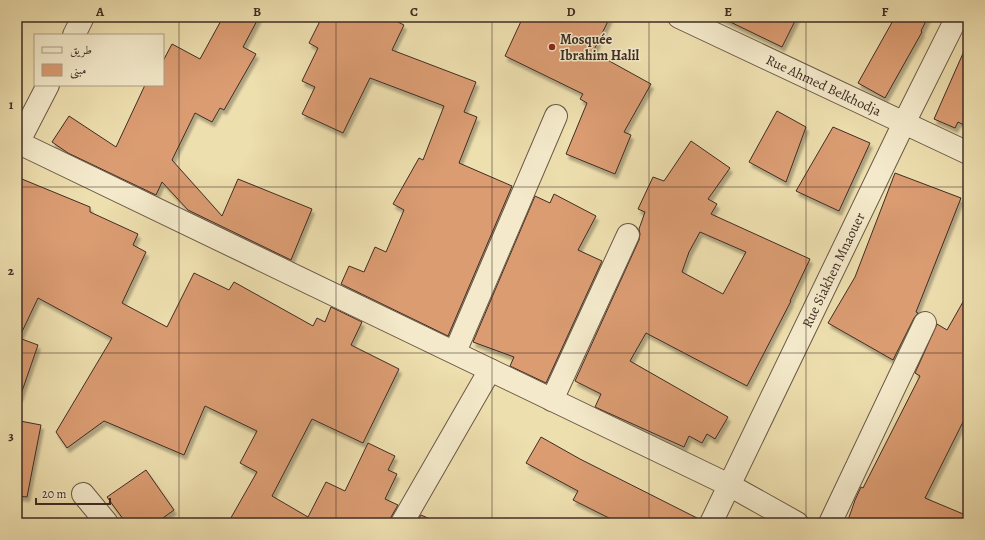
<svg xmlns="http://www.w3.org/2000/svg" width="985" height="540" font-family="Alegreya,Amiri,serif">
<defs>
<filter id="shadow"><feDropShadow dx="2.5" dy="4.5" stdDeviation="1" flood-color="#0004"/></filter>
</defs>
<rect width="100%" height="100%" fill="#eedfaf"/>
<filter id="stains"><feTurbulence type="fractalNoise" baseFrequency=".005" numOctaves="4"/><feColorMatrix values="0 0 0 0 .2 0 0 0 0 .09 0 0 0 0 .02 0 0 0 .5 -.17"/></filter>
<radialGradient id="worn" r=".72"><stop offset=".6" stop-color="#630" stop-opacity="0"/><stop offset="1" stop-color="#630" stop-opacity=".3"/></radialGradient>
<!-- building -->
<g fill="#db9c72" stroke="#3f2c24" fill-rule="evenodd" filter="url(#shadow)">
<polygon points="223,17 259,17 243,47 256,54 224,110 220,108 212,122 195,113 172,160 222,216 238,179 312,209 291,260 188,210 162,182 156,195 68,153 52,142 69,116 116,147 145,85 163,85 163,61 172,44 200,59"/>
<polygon points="322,17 388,17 404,25 392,50 476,82 464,112 477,117 459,163 512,186 448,336 341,284 349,266 364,272 375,247 386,252 404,210 393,204 419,158 423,160 444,106 370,78 343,133 302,114 315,87 302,81 318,48 309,43"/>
<polygon points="523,17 610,17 593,52 651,84 624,132 631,135 615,174 566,154 587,103 580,99 583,94 505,56"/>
<polygon points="720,17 797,17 782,47"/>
<polygon points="895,17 928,17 921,31 922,32 885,98 858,83"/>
<polygon points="968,42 968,127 958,122 955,128 934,119"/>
<polygon points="777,111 806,127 786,182 749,162"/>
<polygon points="833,127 870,143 839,211 796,191"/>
<path d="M691,141L730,168L708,199L717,204L711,214L810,259L790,301H791L747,386L646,333L630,361L728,417L715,439L707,434L702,443L689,436L684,447L595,407L601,394L575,381L639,240L640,234L639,229L645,212L638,209L653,177L664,181ZM700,232L746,252L723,294L682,272L689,252Z"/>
<polygon points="895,173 961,198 916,312 918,313 914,318 893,360 828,323 855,277"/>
<polygon points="17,177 90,207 90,212 138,234 133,245 146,252 122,303 167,327 194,273 229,290 234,282 313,326 317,318 325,322 331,307 362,322 351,345 399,369 363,443 312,419 272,496 308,517 326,482 345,491 368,443 395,456 388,470 397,474 385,499 398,505 391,517 390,523 228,523 257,472 240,463 257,431 205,406 184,455 104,421 67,448 56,432 112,338 38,298 19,338 38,345 20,397 17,397"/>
<polygon points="554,194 596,216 578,250 602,261 546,383 510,366 514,357 473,342 535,196 550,203"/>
<polygon points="968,293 968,412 925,498 968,516 968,523 847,523 855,500 861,487 863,488 920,376 915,373 937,324 947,330"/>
<polygon points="20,421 41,425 27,497 17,496 17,436"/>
<polygon points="541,437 580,459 699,519 699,523 619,523 573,500 578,491 526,463"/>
<polygon points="146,470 174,510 156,523 126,523 107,497"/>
<polygon points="421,515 439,523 416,523"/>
</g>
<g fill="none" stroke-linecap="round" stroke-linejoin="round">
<!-- minor casing -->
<g stroke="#6b5947" stroke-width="24">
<g id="minor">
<path id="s1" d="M679,17L968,153"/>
<polyline points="74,35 83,17"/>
<polyline points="17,142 729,485 797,523"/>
<polyline points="18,143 48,85"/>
<polyline points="455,352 556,116"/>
<polyline points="552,400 628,235"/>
<polyline points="83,494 107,523"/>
<polyline points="402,523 490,370"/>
<path id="s2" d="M711,523L904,123L957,17"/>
<polyline points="830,523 925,323"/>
</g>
</g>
<!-- minor -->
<use href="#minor" stroke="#f4eacb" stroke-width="22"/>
</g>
<!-- grid -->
<path fill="none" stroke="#3f2c24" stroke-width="1" stroke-opacity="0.55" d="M179,17V523M336,17V523M492,17V523M649,17V523M806,17V523M17,187H968M17,353H968"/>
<!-- markers -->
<circle fill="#8f2418" stroke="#f4eacb" stroke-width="1.5" cx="552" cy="47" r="4"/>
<g text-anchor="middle" stroke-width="3" stroke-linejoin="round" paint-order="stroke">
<!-- poi labels -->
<g font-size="14" font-weight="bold" fill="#3f2c24" stroke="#f4eacb" text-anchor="start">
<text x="560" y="44">Mosquée<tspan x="560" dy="16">Ibrahim Halil</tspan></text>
</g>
<!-- street labels -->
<g font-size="14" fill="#3f2c24" stroke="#f4eacb">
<text dy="5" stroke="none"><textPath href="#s1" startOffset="160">Rue Ahmed Belkhodja</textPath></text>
<text dy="5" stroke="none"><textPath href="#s2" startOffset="281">Rue Siakhen Mnaouer</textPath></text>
</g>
</g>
<!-- margin -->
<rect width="985" height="540" fill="none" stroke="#eedfaf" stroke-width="44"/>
<!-- legend -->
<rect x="34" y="34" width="130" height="52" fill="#f4eacb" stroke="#ac9e88"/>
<rect x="42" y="47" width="20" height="6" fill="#f4eacb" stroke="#ac9e88"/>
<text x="70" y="54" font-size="12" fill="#3f2c24">طريق</text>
<rect x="42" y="64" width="20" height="12" fill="#db9c72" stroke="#ac9e88"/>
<text x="70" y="74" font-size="12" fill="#3f2c24">مبنى</text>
<!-- scale -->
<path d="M36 498v6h74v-6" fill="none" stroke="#3f2c24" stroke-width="2"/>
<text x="42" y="498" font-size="12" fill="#3f2c24" stroke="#f4eacb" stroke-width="3" paint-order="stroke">20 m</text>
<rect x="22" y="22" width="941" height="496" fill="none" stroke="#3f2c24" stroke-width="1.5"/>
<g font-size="13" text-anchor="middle" font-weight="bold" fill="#3f2c24">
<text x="100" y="16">A</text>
<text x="257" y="16">B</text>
<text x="414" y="16">C</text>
<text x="571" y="16">D</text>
<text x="728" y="16">E</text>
<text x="885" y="16">F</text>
<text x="11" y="109">1</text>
<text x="11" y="275">2</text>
<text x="11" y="440">3</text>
</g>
<rect width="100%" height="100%" filter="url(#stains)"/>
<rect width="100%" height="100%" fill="url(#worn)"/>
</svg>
